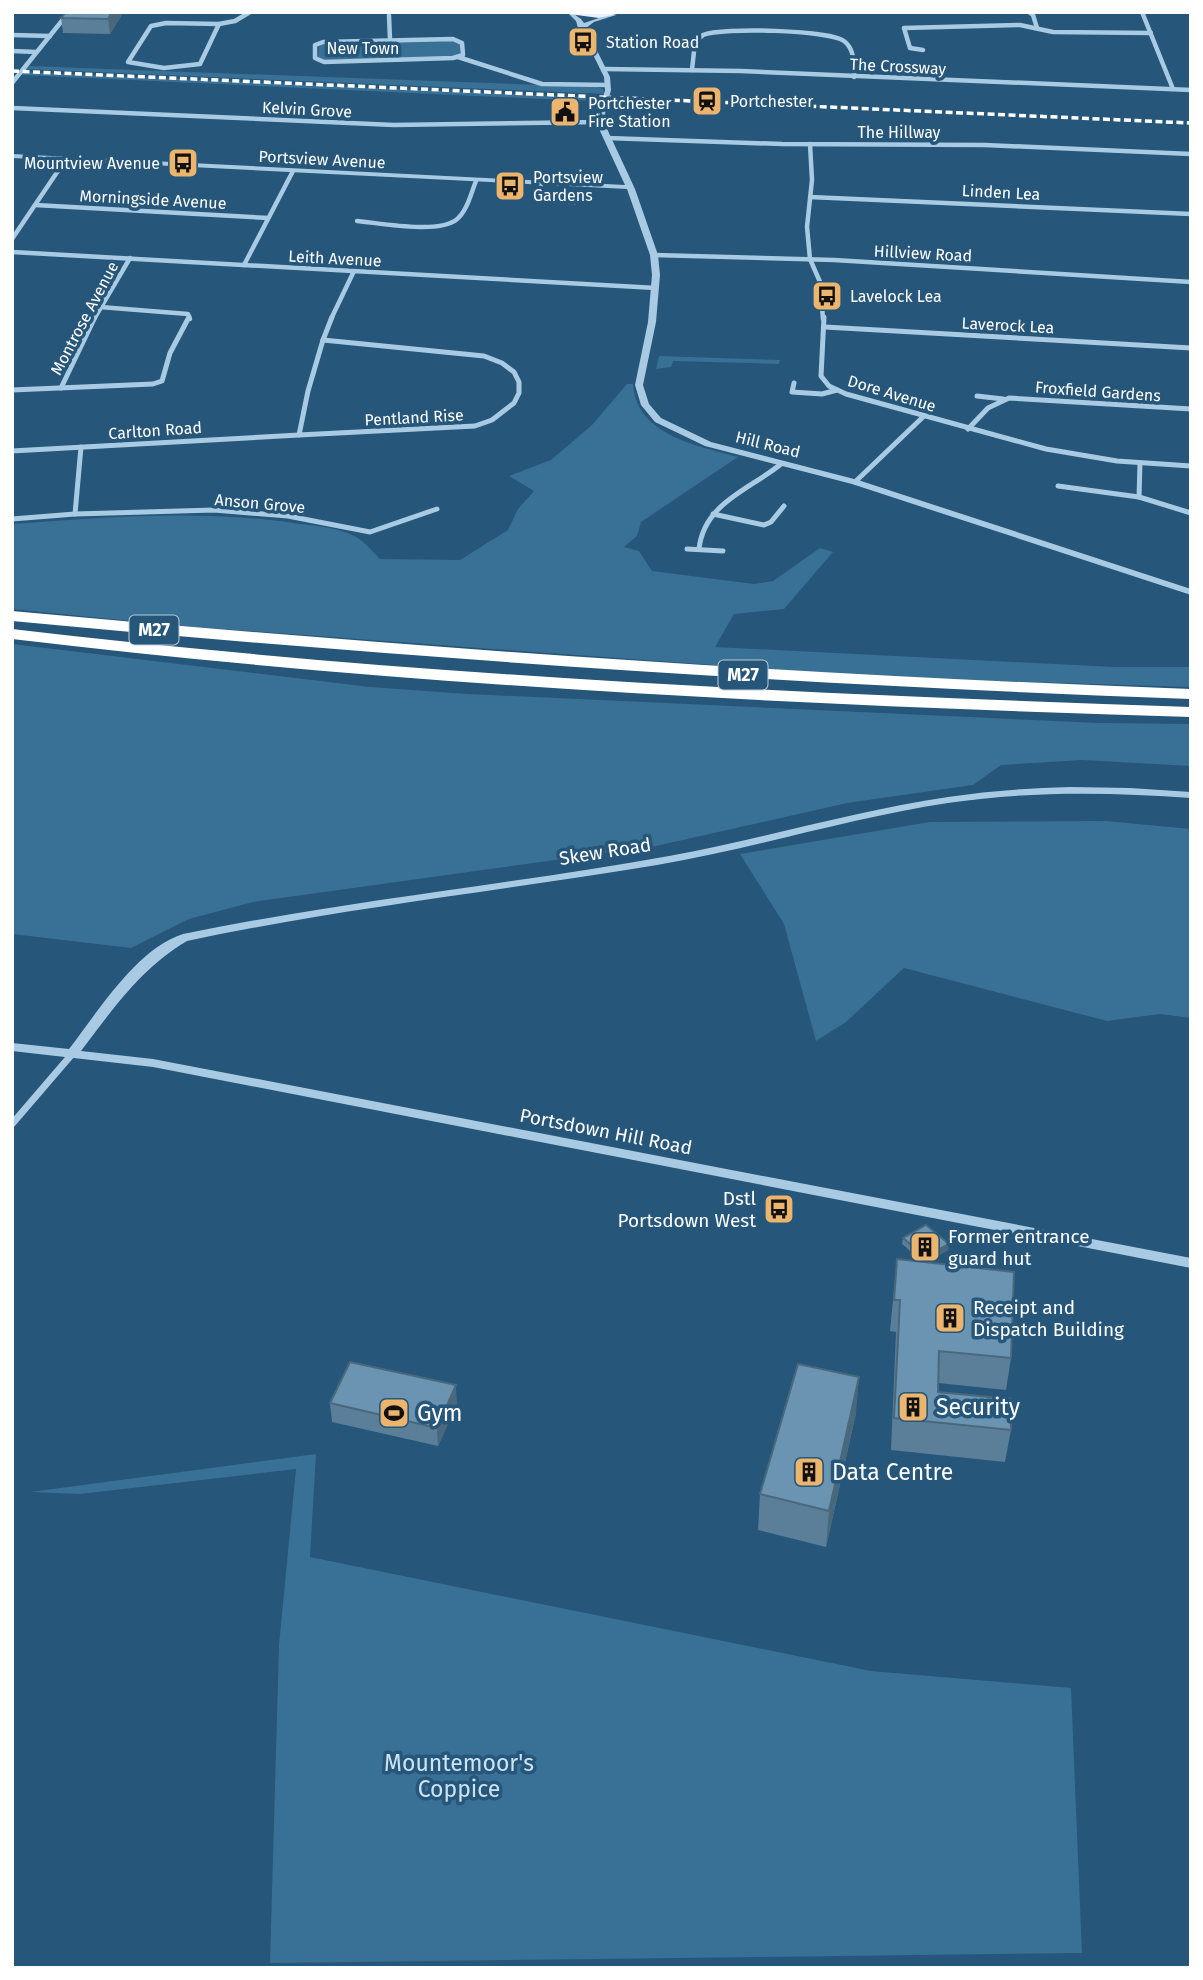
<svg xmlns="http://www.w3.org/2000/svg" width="1203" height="1980" font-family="'Fira Sans',sans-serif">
<rect width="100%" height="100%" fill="#265679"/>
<!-- green -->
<g fill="#397096">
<polygon points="449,40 460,43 460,54 457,57 323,60 318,57 319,46 322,44"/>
<polygon points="29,66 597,87 603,89 604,94 24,69"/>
<polygon points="23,72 600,98 600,101 545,99 21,75"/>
<polygon points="659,356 780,360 779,364 673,361 671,367 656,369"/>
<path d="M627,384H633C636,435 698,446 738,457L641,522L637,536L624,547L639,551L652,571L754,584L773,581L820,548L833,552L784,609L734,614L715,647L1114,667H1191V687L889,678L181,626L12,609V524C108,517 204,509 300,524C317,526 341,528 356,537C365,542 373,552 380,559L460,560L508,530L518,509L534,491L509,476L551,460L592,425Z"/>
<polygon points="12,644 370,687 468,694 1099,723 1191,724 1191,766 1082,760 1001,765 973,785 847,803 656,846 253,902 189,919 131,948 12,934"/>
<polygon points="1106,821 1191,829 1191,1018 1160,1014 1107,1021 904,968 846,1022 816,1041 784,924 740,854 930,822"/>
<polygon points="316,1454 310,1557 871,1671 1071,1688 1082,1953 270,1963 279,1645 296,1469 80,1494 30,1492"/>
</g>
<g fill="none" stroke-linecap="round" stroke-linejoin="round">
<!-- minor-far2 -->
<g stroke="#a8cbe3" stroke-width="4.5">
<polyline points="1029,12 1033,15 1037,28"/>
<polyline points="1142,12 1173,89"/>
<polyline points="389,15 390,40"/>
<polygon points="166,23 219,24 200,64 164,68 128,62 151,26"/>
<polyline points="219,24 235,21 250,12"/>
<polyline points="12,35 50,36"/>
<polygon points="453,39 462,43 463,55 453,58 324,62 315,58 315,45 323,42"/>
<polyline points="923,50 910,48 904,28 1020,25 1053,32 1151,33"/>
<polyline points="12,51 36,52"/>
<polyline points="458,57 542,84 608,85"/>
<polyline points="604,69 741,71 1191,90"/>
<path d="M692,70L695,42C696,41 703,35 703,35C722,27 829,30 844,41C855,49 854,65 854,77"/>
<polyline points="12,83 69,12"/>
<polyline points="12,108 394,125 602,122"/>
<polyline points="607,138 782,144 985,145 1191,154"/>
<polyline points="810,144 812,180 807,227 810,259 820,282 823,319"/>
<polyline points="541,184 537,199 575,202"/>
<polyline points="810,197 1191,214"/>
<polyline points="35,205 268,218"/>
<path d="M357,221C380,223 437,234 456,220C467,212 471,193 476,181"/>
<polyline points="12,239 66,159"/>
<polyline points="12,252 656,288"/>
<polyline points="654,255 834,260 1191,282"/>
<polyline points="244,265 293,171"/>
<polyline points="100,307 188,314 190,319"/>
<polyline points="94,319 130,258"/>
<polyline points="331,319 354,271"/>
</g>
<!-- minor-far1 -->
<g stroke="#a8cbe3" stroke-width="5">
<polyline points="824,317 821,376 829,386 846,394 1046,449 1117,461 1191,466"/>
<polyline points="825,327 1191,348"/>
<polygon points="323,340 484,356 502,363 514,372 519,382 519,393 514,403 492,420 475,426 299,435 308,391"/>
<polyline points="323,340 332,317"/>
<polyline points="794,383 792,392 822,394 837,390"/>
<polyline points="61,388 95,317"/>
<polyline points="12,390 153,384 162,381 170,353 189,317"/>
<polyline points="977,396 1003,399"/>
<polyline points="968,429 988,408 1009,398 1191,409"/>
<polyline points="12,451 299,435"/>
<polyline points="855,482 924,416"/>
<polyline points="1058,486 1139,497 1191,513"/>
<polyline points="1139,497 1140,463"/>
<polyline points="75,514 81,447"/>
<polyline points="713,514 764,525 771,522 784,506"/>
<polyline points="12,519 75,514 214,510 288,516 370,532 437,509"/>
<polyline points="687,549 723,551"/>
<path d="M699,549C704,503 749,490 781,464"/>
</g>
<!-- minor -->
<polyline stroke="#a8cbe3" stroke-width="7" points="12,1124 73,1053"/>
<!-- tertiary -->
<g fill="#a8cbe3" fill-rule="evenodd">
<polygon points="571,12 581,19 584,23 611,14 616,15 594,22 586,28 610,77 611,90 605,114 608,131 635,189 658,255 660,275 656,322 643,385 649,404 661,418 711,442 858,480 1191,589 1191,595 852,484 705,446 655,422 641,405 635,385 648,322 652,275 650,255 627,189 12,158 12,154 625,185 600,131 599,114 605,90 604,77 581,30 578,28 576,21 569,14"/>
<path d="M1070,787L1130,788L1191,792V798C1110,792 1028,791 948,803C850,818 755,848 657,865C500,891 342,908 187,941C141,968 113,1009 81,1051L153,1059L1191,1258V1268L153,1067L12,1051V1043L69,1049C98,1012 136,949 183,934C344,901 507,885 669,856C762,839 854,811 948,797C988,791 1029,788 1070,787Z"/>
</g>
<!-- primary -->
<polygon fill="#e8f2fc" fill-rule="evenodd" points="554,12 626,12 599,18"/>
<!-- motorway -->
<g fill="#fff" fill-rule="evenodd">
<path d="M12,611C405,647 797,675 1191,689V699C797,685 405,658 12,621Z"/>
<path d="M12,629C404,675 797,694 1191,707V717C797,705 404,686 12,639Z"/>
</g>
<!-- rail -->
<polyline stroke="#fff" stroke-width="3.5" stroke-dasharray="7 3.5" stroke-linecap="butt" points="12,71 1191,123"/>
</g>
<!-- wall -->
<g fill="#5b7f98">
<polygon points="123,13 110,34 63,33 61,18"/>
<polygon points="903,1238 948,1250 927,1262 1011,1358 1006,1390 938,1383 938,1392 1011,1430 1005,1462 891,1450 896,1332 890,1331 897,1259 923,1262 902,1244"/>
<polygon points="330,1403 457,1404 438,1446 332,1422"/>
<polygon points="856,1413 826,1547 758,1530 760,1494"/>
</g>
<!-- shaded-wall -->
<g fill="#4a687c">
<polygon points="112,12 123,13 110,34 108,19"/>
<polygon points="949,1244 948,1250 925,1263 925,1257"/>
<polygon points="859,1377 856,1413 826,1547 829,1511"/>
<polygon points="456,1385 457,1404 438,1446 437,1428"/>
</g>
<!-- building -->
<g fill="#6a94b1" stroke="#4a687c" stroke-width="2">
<polygon points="66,12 112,12 108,19 61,18"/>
<polygon points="926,1225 949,1244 925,1257 903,1238"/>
<polygon points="897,1259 1014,1272 1011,1358 939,1351 938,1392 1011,1399 1011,1430 894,1418 900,1300 894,1300"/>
<polygon points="350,1362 456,1385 437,1428 330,1403"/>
<polygon points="798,1364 859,1377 829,1511 760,1494"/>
</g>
<!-- icons -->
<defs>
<g id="bus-square" transform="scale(1.575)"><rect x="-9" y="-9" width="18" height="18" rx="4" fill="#ecb56e" stroke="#265679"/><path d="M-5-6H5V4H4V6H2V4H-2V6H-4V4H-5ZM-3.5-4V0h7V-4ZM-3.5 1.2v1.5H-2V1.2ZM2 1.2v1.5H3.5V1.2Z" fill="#111"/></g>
<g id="station-square" transform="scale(1.575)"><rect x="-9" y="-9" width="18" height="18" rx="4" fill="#ecb56e" stroke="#265679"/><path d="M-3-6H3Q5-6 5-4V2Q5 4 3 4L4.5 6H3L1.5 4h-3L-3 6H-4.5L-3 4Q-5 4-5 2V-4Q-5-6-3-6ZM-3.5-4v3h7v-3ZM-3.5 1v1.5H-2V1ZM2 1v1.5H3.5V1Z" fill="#111"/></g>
<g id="civic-square" transform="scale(1.575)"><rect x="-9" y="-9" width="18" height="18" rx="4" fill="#ecb56e" stroke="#265679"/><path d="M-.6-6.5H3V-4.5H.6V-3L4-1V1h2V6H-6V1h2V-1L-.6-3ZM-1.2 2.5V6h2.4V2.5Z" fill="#111"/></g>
<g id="building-square" transform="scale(1.575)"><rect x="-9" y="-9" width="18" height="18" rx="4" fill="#ecb56e" stroke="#265679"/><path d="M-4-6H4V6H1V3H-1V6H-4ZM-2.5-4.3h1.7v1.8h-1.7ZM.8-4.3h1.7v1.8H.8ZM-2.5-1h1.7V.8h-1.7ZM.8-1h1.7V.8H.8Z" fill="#111"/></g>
<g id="stadium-square" transform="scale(1.575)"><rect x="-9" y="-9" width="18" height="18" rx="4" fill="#ecb56e" stroke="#265679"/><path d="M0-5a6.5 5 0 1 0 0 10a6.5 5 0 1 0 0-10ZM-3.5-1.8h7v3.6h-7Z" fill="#111"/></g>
</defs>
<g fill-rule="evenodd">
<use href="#bus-square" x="583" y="42"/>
<use href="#station-square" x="707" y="101"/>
<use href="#civic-square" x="565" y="112"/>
<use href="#bus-square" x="183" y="163"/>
<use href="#bus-square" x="510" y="186"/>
<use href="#bus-square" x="827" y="296"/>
<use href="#bus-square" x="779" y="1209"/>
<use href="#building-square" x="925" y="1247"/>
<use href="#building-square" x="950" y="1318"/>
<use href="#building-square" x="913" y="1407"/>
<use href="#stadium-square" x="394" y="1413"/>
<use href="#building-square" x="809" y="1472"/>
</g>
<g text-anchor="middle" stroke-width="7" stroke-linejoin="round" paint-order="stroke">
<!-- far-poi labels -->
<g font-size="16" fill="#fff" stroke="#265679" text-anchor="start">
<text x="606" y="48">Station Road</text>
<text x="730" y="107">Portchester</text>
<text x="588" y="109">Portchester<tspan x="588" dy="18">Fire Station</tspan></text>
<text x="160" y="169" text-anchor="end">Mountview Avenue</text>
<text x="533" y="183">Portsview<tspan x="533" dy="18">Gardens</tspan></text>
<text x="850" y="302">Lavelock Lea</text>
</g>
<!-- far-street labels -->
<g font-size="16" fill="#fff" stroke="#265679">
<text x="363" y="54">New Town</text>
<text transform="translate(898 66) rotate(3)" y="6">The Crossway</text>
<text transform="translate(307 109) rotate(3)" y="6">Kelvin Grove</text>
<text x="899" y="138">The Hillway</text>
<text transform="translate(322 159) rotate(3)" y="6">Portsview Avenue</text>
<text transform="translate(1001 192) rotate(3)" y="6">Linden Lea</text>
<text transform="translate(153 199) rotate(3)" y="6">Morningside Avenue</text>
<text transform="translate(923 253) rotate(3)" y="6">Hillview Road</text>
<text transform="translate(335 258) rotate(3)" y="6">Leith Avenue</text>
<text transform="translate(84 318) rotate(-62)" y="6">Montrose Avenue</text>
<text transform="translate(1008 325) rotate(3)" y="6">Laverock Lea</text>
<text transform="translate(1098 391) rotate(4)" y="6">Froxfield Gardens</text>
<text transform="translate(892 393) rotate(17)" y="6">Dore Avenue</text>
<text transform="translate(414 417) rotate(-3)" y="6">Pentland Rise</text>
<text transform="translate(155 430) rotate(-4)" y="6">Carlton Road</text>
<text transform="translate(768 444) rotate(14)" y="6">Hill Road</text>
<text transform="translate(260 503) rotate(5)" y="6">Anson Grove</text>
</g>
<!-- shield labels -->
<g fill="#265679" stroke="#beccd7" stroke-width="2">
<rect x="129.5" y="615.5" width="49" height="29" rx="5"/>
<rect x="718.5" y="660.5" width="49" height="29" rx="5"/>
</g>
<g font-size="18" font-weight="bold" fill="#fff">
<text x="154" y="636">M27</text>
<text x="743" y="681">M27</text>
</g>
<!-- street labels -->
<g font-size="19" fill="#fff" stroke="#265679">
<text transform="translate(605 851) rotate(-9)" y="7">Skew Road</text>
<text transform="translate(606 1131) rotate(11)" y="7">Portsdown Hill Road</text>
</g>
<!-- poi labels -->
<g font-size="19" fill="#fff" stroke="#265679" text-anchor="start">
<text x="756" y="1205" text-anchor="end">Dstl<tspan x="756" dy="22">Portsdown West</tspan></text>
<text x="948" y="1243">Former entrance<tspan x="948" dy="22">guard hut</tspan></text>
<text x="973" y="1314">Receipt and<tspan x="973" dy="22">Dispatch Building</tspan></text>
</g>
<!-- near-poi labels -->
<g font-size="23" fill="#fff" stroke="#265679" text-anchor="start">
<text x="936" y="1415">Security</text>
<text x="417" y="1421">Gym</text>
<text x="832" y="1480">Data Centre</text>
</g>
<!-- near-park labels -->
<g font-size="23" fill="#cbe3f3" stroke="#265679">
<text x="459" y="1771">Mountemoor's<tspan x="459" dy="26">Coppice</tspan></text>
</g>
</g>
<!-- border -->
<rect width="1203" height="1980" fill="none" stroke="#ffffff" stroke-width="28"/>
</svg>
